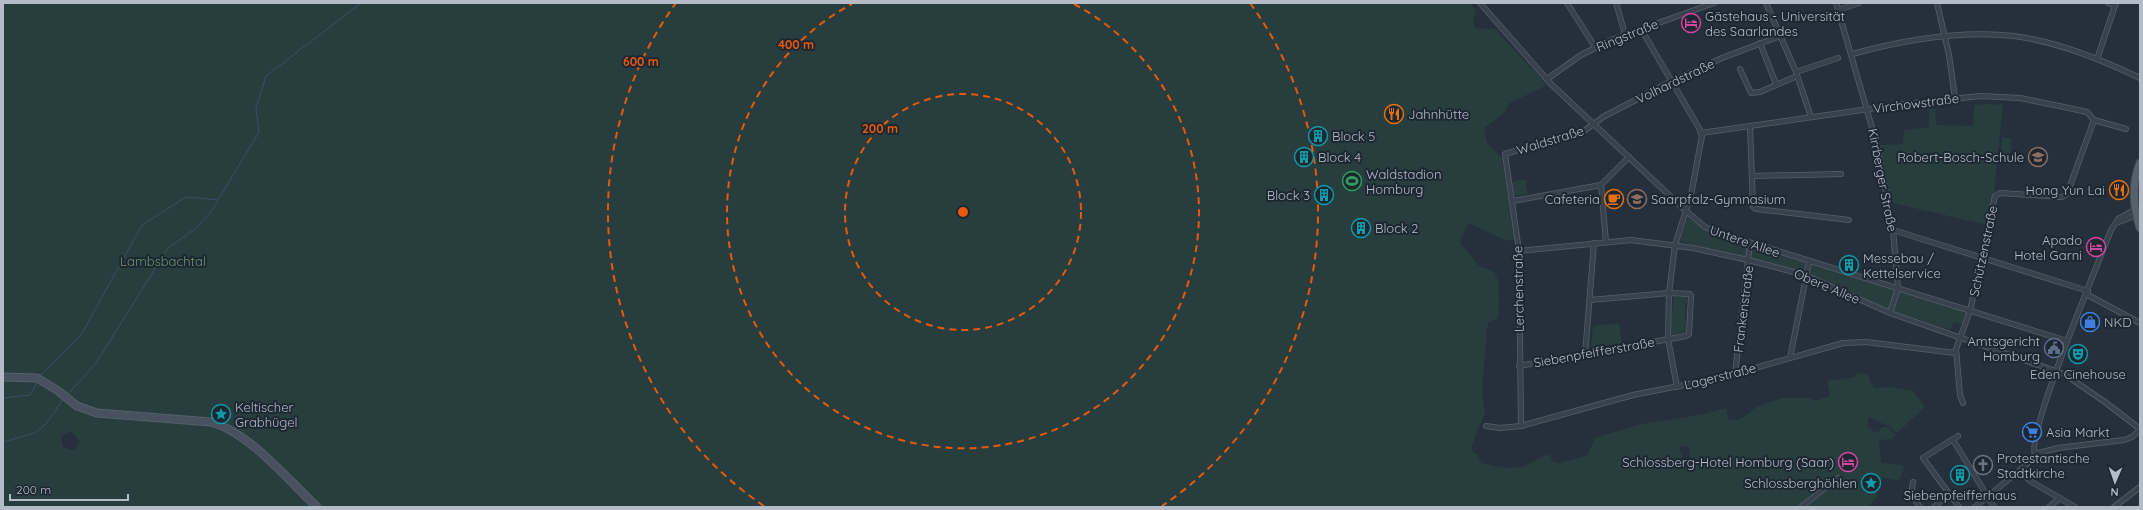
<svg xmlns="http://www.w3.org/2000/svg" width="2143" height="510" font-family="Quicksand,sans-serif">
<rect width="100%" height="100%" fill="#25303c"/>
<!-- green -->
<g fill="#283e3e" fill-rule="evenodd">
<path d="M3,3H1471L1476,13C1473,19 1471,22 1476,28L1495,29L1547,85L1510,103L1503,114L1484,128L1487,143L1502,158L1514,239L1507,241L1468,223L1460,241L1461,245C1469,251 1471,257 1477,264C1481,268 1489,268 1494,272C1501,279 1499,308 1498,318L1488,322L1487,330L1482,391L1485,414L1477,431L1472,446L1473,453L1478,455L1481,463C1495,466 1510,470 1525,466C1534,463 1540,455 1550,455L1553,462L1559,463L1587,456L1595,438L1642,424L1704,414L1726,408L1729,420H1739L1757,407L1781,398H1810L1815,401L1828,397L1830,394L1827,381L1854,377L1857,373L1868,374L1871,384L1875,388L1892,387L1913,391L1925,407L1897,433L1888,426L1868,417V427L1876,433L1879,432L1882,427H1887L1896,435L1892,439L1879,440L1881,463L1903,465L1904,468L1900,479L1893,480L1884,477L1874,488L1878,496L1868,507H3ZM71,431L80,442L74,451L63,447L61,436ZM1683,446L1689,447L1690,458L1683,459L1679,448Z"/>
<polygon points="1989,104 2003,105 1994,192 1987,225 1893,203 1890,198 1880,145 1903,144 1904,130 1929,127 1929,109 1935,109 1936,125 1973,126 1974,105"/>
<polygon points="2002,138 2011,138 2010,155 2001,155"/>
<polygon points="1525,179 1528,194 1514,196 1512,182"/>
<polygon points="1688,218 1708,231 1775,254 1966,312 1962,324 1954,322 1950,330 1887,309 1835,285 1797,270 1682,242 1680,240"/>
<polygon points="1674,297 1687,297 1687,302 1685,304 1686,332 1672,335 1671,326"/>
<polygon points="1619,323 1622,343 1591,348 1593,326"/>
</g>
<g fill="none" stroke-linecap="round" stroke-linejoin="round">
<!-- stream -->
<g stroke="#3b4f64" stroke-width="1">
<polyline points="40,376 81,335 142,225 186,197 218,200 259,132 256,108 266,76 361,3"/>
<polyline points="68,394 96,363 168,248 195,229 210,213 218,201"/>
<polyline points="3,398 30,395 37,383"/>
<polyline points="3,442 35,433 46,424 63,399"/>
</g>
<!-- minor casing -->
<g stroke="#56606a" stroke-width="6">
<g id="minor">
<polyline points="1480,3 1551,84 1686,211 1705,227 1720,233 2067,341"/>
<polyline points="1567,3 1595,47"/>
<polyline points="1616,3 1625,34"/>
<polyline points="1766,3 1796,72 1811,117"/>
<polyline points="1836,3 1877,145 1893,230 1898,288 1890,313"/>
<polyline points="1937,3 1949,55 1955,98"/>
<polyline points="2108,3 2115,5"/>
<polyline points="1838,10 1859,3"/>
<polyline points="1641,29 1699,128 1702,136 1691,195 1675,245 1669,293 1668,339 1677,387"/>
<polyline points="1760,43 1776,84"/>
<path d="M1852,54C1903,40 1961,30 2014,36C2058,42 2100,59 2140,78"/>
<polyline points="2097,59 2116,3"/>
<polyline points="1740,69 1751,93 1760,92 1797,76"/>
<polyline points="1796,72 1838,58"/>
<polyline points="1547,79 1581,55 1611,40 1714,3"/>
<polyline points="1750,126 1753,207 1756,209 1849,220"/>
<polyline points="1701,133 1904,104 1981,96 2020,98 2064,107 2087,112 2094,120 2126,129"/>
<polyline points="1752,176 1841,174"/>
<polyline points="1601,185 1606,242"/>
<polyline points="1513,201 1601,185 1629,157"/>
<polyline points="2116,223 2140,214"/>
<polyline points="1893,230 2088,291"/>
<polyline points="1519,251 1631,240 1693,248 1748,260 1805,275 1890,313 2064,374 2105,402 2140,429"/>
<polyline points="2086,294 2140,323"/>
<polyline points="1585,355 1594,243"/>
<polyline points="1790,358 1809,262"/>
<polyline points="1519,366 1686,336 1689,334 1691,296 1690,294 1669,293 1590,300"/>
<polyline points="1735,374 1750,243"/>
<polyline points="1963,403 1960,395 1956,349 1970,311 1995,196 2000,193 2062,197 2067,194 2094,120"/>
<polyline points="1486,426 1500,428 1521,426 1633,395 1720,378 1843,343 1866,342 1955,353"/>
<polyline points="1521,426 1519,251 1505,154 1584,131 1603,117 1672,81 1722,58 1780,36"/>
<polyline points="1958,436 1923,458 1959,507"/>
<polyline points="1953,440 1994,507"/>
<path d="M2035,454C2026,434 2099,262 2111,230L2118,219L2140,207"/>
<polyline points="2020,470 2030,481 2075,507"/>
<polyline points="1913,482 1911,495 1920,507"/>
<polyline points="1801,507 1838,478"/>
<polyline points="1934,507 1950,494"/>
<polyline points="1975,507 2026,465 2035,454 2058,448 2124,440 2132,437 2140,430"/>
<polyline points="2049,507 2060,498"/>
<polyline points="2114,507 2140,487"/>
</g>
</g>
<!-- secondary casing -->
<g stroke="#56606a" stroke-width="9">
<path id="secondary" d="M3,377L37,378L57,390L77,406L97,413L211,422C250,433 287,479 317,507"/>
</g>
<!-- primary casing -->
<g stroke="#414b55" stroke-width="9">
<path id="primary" d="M2140,163C2131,185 2133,206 2140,228"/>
</g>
<!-- minor -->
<use href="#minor" stroke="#38424c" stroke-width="4.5"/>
<!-- secondary -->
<use href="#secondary" stroke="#47515f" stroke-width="7"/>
<!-- primary -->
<use href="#primary" stroke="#56616c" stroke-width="7"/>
</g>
<!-- distance rings -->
<g fill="none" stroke="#e8590c" stroke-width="2" stroke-dasharray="7 5">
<circle cx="963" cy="212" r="118"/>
<path d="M1074 4A236 236 0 1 1 852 4"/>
<path d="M764 506A355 355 0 0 1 676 3M1250 3A355 355 0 0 1 1162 506"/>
</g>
<!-- icons -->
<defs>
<g id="hotel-ring" transform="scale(1)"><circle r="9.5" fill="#1d2731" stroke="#d1479c" stroke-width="1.5"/><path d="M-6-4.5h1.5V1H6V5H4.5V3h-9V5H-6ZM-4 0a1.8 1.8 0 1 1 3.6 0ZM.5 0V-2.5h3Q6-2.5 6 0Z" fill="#d1479c"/></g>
<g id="restaurant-ring" transform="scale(1)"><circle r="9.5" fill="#1d2731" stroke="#e8710a" stroke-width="1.5"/><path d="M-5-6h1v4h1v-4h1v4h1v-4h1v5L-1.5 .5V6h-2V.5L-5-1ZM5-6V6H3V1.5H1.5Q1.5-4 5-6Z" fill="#e8710a"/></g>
<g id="building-ring" transform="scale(1)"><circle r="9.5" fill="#1d2731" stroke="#0f9aa8" stroke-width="1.5"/><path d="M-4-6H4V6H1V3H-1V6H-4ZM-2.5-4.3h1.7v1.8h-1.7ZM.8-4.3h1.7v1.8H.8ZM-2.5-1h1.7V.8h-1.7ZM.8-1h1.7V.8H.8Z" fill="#0f9aa8"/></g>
<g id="school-ring" transform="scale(1)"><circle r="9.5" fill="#1d2731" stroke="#8d6e63" stroke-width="1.5"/><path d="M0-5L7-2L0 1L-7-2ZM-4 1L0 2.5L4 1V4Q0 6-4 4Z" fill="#8d6e63"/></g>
<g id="stadium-ring" transform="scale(1)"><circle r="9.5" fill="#1d2731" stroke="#2e9e5b" stroke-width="1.5"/><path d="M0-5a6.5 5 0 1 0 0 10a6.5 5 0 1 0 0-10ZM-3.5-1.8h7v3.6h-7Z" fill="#2e9e5b"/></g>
<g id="cafe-ring" transform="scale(1)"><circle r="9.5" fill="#1d2731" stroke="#e8710a" stroke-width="1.5"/><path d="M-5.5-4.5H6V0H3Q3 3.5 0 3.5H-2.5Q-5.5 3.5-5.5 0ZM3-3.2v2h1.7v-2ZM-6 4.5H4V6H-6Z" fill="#e8710a"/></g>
<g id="shop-ring" transform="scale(1)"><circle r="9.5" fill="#1d2731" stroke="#3f7fe0" stroke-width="1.5"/><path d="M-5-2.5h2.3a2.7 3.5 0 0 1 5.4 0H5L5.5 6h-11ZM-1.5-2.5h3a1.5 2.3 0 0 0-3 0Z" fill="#3f7fe0"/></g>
<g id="civic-ring" transform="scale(1)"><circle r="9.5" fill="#1d2731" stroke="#5c6f8a" stroke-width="1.5"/><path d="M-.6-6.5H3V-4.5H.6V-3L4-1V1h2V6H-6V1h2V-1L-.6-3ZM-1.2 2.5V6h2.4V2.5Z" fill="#5c6f8a"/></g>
<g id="theatre-ring" transform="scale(1)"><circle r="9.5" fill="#1d2731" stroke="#0f9aa8" stroke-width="1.5"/><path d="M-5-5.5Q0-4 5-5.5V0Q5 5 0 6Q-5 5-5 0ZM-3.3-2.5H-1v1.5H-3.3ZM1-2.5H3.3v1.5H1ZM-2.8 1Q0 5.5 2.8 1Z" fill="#0f9aa8"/></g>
<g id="sight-ring" transform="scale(1)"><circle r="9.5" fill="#1d2731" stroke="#0f9aa8" stroke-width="1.5"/><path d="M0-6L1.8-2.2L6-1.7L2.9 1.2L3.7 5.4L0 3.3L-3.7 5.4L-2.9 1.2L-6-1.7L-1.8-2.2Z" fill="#0f9aa8"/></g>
<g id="supermarket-ring" transform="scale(1)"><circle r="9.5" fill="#1d2731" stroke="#3f7fe0" stroke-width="1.5"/><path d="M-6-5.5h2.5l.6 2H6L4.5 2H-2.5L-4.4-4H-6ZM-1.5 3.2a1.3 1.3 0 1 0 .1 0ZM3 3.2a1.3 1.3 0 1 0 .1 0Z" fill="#3f7fe0"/></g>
<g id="church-ring" transform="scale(1)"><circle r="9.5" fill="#1d2731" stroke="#6b7280" stroke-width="1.5"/><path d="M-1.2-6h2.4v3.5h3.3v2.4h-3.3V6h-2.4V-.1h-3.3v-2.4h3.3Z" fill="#6b7280"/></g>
</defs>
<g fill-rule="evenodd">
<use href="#hotel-ring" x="1691" y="23"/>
<use href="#restaurant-ring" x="1394" y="114"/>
<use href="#building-ring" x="1318" y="136"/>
<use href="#building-ring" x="1304" y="157"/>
<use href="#school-ring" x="2038" y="157"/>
<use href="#stadium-ring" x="1352" y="181"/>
<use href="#restaurant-ring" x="2119" y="190"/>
<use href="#building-ring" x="1324" y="195"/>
<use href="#cafe-ring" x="1614" y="199"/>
<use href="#school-ring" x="1637" y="199"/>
<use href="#building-ring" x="1361" y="228"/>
<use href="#hotel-ring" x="2096" y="247"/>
<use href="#building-ring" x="1849" y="265"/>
<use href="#shop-ring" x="2090" y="322"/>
<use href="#civic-ring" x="2054" y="348"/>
<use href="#theatre-ring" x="2078" y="354"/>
<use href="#sight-ring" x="221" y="414"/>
<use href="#supermarket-ring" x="2032" y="432"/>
<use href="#hotel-ring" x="1848" y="462"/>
<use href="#church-ring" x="1983" y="465"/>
<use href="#building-ring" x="1960" y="475"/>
<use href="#sight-ring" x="1871" y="483"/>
</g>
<g text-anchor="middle" stroke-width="4" stroke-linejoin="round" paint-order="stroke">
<!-- poi labels -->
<g font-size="13" fill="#b4bdc7" stroke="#1d2731" text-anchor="start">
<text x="1705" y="21">Gästehaus - Universität<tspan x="1705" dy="15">des Saarlandes</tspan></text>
<text x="1408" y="119">Jahnhütte</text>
<text x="1332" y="141">Block 5</text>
<text x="1318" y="162">Block 4</text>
<text x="2024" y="162" text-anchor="end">Robert-Bosch-Schule</text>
<text x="1366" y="179">Waldstadion<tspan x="1366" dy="15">Homburg</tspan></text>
<text x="2105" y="195" text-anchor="end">Hong Yun Lai</text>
<text x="1310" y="200" text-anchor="end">Block 3</text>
<text x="1600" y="204" text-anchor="end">Cafeteria</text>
<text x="1651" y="204">Saarpfalz-Gymnasium</text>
<text x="1375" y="233">Block 2</text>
<text x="2082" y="245" text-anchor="end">Apado<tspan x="2082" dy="15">Hotel Garni</tspan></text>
<text x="1863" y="263">Messebau /<tspan x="1863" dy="15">Kettelservice</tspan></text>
<text x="2104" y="327">NKD</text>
<text x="2040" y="346" text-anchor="end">Amtsgericht<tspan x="2040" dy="15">Homburg</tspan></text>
<text x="2078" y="379" text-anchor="middle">Eden Cinehouse</text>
<text x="235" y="412">Keltischer<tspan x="235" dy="15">Grabhügel</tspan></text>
<text x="2046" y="437">Asia Markt</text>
<text x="1997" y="463">Protestantische<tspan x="1997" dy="15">Stadtkirche</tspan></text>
<text x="1834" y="467" text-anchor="end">Schlossberg-Hotel Homburg (Saar)</text>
<text x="1857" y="488" text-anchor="end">Schlossberghöhlen</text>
<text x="1960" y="500" text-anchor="middle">Siebenpfeifferhaus</text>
</g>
<!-- street labels -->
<g font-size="13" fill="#b4bdc7" stroke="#1d2731">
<text transform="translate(1627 35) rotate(-22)" y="5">Ringstraße</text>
<text transform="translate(1675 81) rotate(-26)" y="5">Volhardstraße</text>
<text transform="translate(1916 103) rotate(-7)" y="5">Virchowstraße</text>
<text transform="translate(1550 140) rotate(-17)" y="5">Waldstraße</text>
<text transform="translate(1883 180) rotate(79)" y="5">Kirrberger Straße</text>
<text transform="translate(1745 241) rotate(19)" y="5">Untere Allee</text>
<text transform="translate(1983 251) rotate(-78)" y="5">Schützenstraße</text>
<text transform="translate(1827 286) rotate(23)" y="5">Obere Allee</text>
<text transform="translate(1518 289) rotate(-91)" y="5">Lerchenstraße</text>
<text transform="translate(1743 309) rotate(-83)" y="5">Frankenstraße</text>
<text transform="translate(1594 352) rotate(-10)" y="5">Siebenpfeifferstraße</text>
<text transform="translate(1720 376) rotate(-14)" y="5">Lagerstraße</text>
</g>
<!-- park labels -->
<g font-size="13" fill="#6c9773" stroke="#1d2731">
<text x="163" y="266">Lambsbachtal</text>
</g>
</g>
<circle cx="963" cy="212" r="6" fill="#e8590c" stroke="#1d2731" stroke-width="2"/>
<g font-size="12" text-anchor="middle" font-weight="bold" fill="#e8590c" stroke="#1d2731" stroke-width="4" stroke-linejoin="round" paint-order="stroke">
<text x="796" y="49">400 m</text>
<text x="641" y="66">600 m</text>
<text x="880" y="133">200 m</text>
</g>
<!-- border -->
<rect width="2143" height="510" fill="none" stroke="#b4bdc7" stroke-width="8"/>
<!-- north arrow -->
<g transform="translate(2115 482) rotate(182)" stroke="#1d2731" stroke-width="3" paint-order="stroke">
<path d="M0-3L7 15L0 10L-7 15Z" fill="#b4bdc7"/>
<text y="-6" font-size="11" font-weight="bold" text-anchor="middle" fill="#b4bdc7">N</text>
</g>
<!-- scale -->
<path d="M10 494v6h118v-6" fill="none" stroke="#b4bdc7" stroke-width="2"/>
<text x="16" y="494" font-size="12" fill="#b4bdc7" stroke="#1d2731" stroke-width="3" paint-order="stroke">200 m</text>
</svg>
